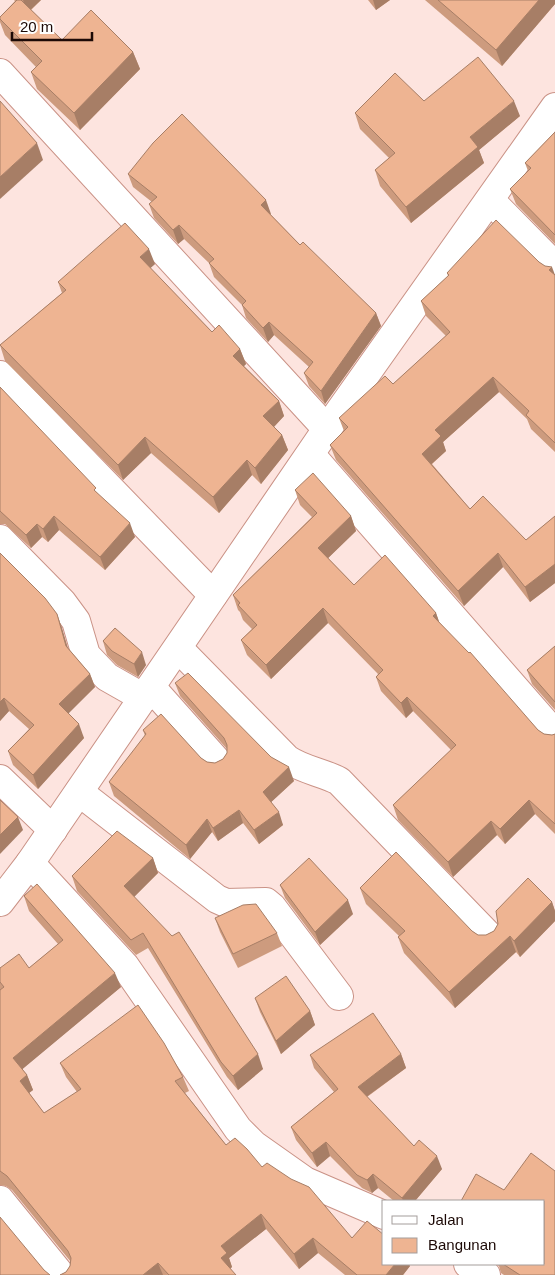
<svg xmlns="http://www.w3.org/2000/svg" width="555" height="1275" font-family="Arial,sans-serif">
<rect width="100%" height="100%" fill="#fde4df"/>
<g fill="none" stroke-linecap="round" stroke-linejoin="round">
<!-- minor casing -->
<g stroke="#ca9286" stroke-width="30">
<g id="minor">
<polyline points="490,200 555,266"/>
<polyline points="0,375 213,595"/>
<polyline points="311,455 555,734"/>
<polyline points="0,539 62,602 76,621 86,655 107,677 144,698"/>
<path d="M178,648L287,759C303,770 322,772 339,781L489,936"/>
<polyline points="151,687 217,761"/>
<polyline points="0,779 53,830"/>
<polyline points="79,792 217,899 226,903 266,902 272,907 339,996"/>
<polyline points="30,863 125,966 238,1129 254,1145 305,1181 384,1215"/>
<polyline points="0,1200 61,1275"/>
<polyline points="468,1264 486,1275"/>
</g>
</g>
<!-- tertiary casing -->
<g stroke="#ca9286" stroke-width="30">
<g id="tertiary">
<polyline points="0,73 327,429"/>
<polyline points="0,902 30,863 327,429 555,107"/>
</g>
</g>
<!-- minor -->
<use href="#minor" stroke="#fff" stroke-width="28"/>
<!-- tertiary -->
<use href="#tertiary" stroke="#fff" stroke-width="28"/>
</g>
<!-- wall -->
<g fill="#cd9b7e">
<polygon points="14,0 41,0 31,10 62,40 133,52 140,69 80,130 37,89 31,72 36,67 5,35 0,22 0,17 15,1"/>
<polygon points="368,0 390,0 376,10"/>
<polygon points="425,0 555,0 555,4 502,66"/>
<polygon points="424,101 520,116 479,150 484,163 411,223 380,186 375,170 389,158 360,129 355,113"/>
<polygon points="555,132 555,244 516,204 510,189 528,171 525,163"/>
<polygon points="128,174 271,214 270,214 300,245 376,313 381,326 325,404 309,386 304,373 309,367 274,335 268,342 246,318 242,305 214,277 209,263 184,239 178,244 154,218 149,204 152,202 133,187"/>
<polygon points="539,262 555,275 555,452 531,429 527,419 499,392 443,442 446,451 432,464 470,509 526,540 555,516 555,583 530,602 503,567 464,606 336,460 330,445 344,431 339,418 393,384 446,336 426,316 421,301 448,276 447,273"/>
<polygon points="155,264 150,268 212,332 240,349 246,364 244,366 279,401 284,416 274,427 282,435 288,450 261,484 252,475 219,513 151,453 123,480 5,361 0,345 62,293 58,282"/>
<polygon points="0,387 99,495 135,537 105,570 59,530 48,542 42,537 31,548 5,524 0,524"/>
<polygon points="295,490 351,516 356,531 328,558 354,585 436,613 439,622 538,730 544,734 552,735 555,734 555,834 535,814 505,844 497,835 453,877 398,820 393,805 451,750 413,711 406,718 381,691 376,677 378,674 328,623 271,679 247,655 241,640 252,629 243,620 240,612 238,610 233,595 312,517 300,505"/>
<polygon points="0,553 57,614 68,648 90,674 95,687 68,713 84,738 38,789 13,765 8,751 29,729 9,711 0,721"/>
<polygon points="103,641 146,665 138,677 117,665 107,655"/>
<polygon points="555,646 555,710 532,684 527,670"/>
<polygon points="175,683 294,781 271,802 283,825 259,844 243,823 218,841 212,832 190,859 114,796 109,782 145,736 143,730 201,758 207,762 215,763 223,759 227,753 227,749 180,696"/>
<polygon points="153,858 158,873 134,897 263,1069 238,1090 227,1077 148,948 136,955 77,891 72,876"/>
<polygon points="280,885 353,914 320,945 285,898"/>
<polygon points="360,888 472,931 478,935 486,935 552,902 555,911 555,921 520,957 516,952 455,1008 404,953 398,937 399,936 366,904"/>
<polygon points="24,896 121,987 22,1069 27,1075 33,1090 29,1093 44,1113 77,1092 66,1077 60,1063 183,1077 189,1091 185,1093 226,1145 262,1167 352,1238 410,1266 403,1275 345,1275 318,1253 299,1269 266,1229 229,1258 232,1267 230,1269 236,1275 60,1275 66,1272 70,1266 71,1262 12,1190 6,1186 0,1185 0,968 29,968 58,944 29,911"/>
<polygon points="215,918 277,933 282,946 238,968 220,932"/>
<polygon points="255,998 310,1011 315,1025 281,1054 260,1012"/>
<polygon points="401,1054 406,1068 367,1097 414,1146 442,1169 415,1201 394,1201 378,1188 372,1193 362,1188 330,1156 317,1167 296,1140 291,1127 334,1092 314,1068 310,1055"/>
<polygon points="504,1190 555,1275 504,1275 501,1273 499,1266 496,1264 544,1264"/>
</g>
<!-- shaded-wall -->
<g fill="#a77e66">
<polygon points="23,0 41,0 27,13"/>
<polygon points="373,0 390,0 376,10"/>
<polygon points="539,0 555,0 555,4 502,66 496,50"/>
<polygon points="133,52 140,69 80,130 74,113"/>
<polygon points="514,101 520,116 479,150 484,163 411,223 406,207 470,137"/>
<polygon points="37,143 43,160 0,199 0,177"/>
<polygon points="266,200 271,214 266,218 261,205"/>
<polygon points="179,225 184,239 178,244 173,230"/>
<polygon points="149,249 155,264 145,273 140,257"/>
<polygon points="552,267 555,275 555,284 549,270"/>
<polygon points="376,313 381,326 325,404 321,391"/>
<polygon points="269,322 274,335 268,342 263,328"/>
<polygon points="240,349 246,364 239,371 233,356"/>
<polygon points="493,377 499,392 443,442 446,451 427,468 422,454 435,430"/>
<polygon points="279,401 284,416 269,432 263,416"/>
<polygon points="282,435 288,450 261,484 255,468"/>
<polygon points="145,437 151,453 123,480 118,465"/>
<polygon points="247,460 252,475 219,513 213,497"/>
<polygon points="54,516 59,530 48,542 43,529"/>
<polygon points="351,516 356,531 323,563 318,548"/>
<polygon points="130,523 135,537 105,570 100,557"/>
<polygon points="37,524 42,537 31,548 26,535"/>
<polygon points="498,553 503,567 464,606 458,591"/>
<polygon points="555,564 555,583 530,602 525,587"/>
<polygon points="323,608 328,623 271,679 266,665"/>
<polygon points="436,613 441,627 433,616"/>
<polygon points="57,614 62,628 71,660 66,646"/>
<polygon points="142,652 146,665 138,677 134,664"/>
<polygon points="90,674 95,687 64,718 59,704"/>
<polygon points="407,697 413,711 406,718 401,703"/>
<polygon points="4,698 9,711 0,721 0,702"/>
<polygon points="79,724 84,738 38,789 33,775"/>
<polygon points="289,767 294,781 268,805 263,792"/>
<polygon points="529,800 535,814 505,844 500,829"/>
<polygon points="239,810 243,823 218,841 213,828"/>
<polygon points="279,812 283,825 259,844 254,830"/>
<polygon points="18,817 23,830 0,854 0,835"/>
<polygon points="207,819 212,832 190,859 186,845"/>
<polygon points="491,821 497,835 453,877 448,862"/>
<polygon points="153,858 158,873 130,901 124,886"/>
<polygon points="348,900 353,914 320,945 315,932"/>
<polygon points="552,902 555,911 555,921 520,957 514,941"/>
<polygon points="510,936 516,952 455,1008 449,992"/>
<polygon points="115,973 121,987 19,1072 13,1058"/>
<polygon points="310,1011 315,1025 281,1054 276,1041"/>
<polygon points="258,1054 263,1069 238,1090 233,1076"/>
<polygon points="401,1054 406,1068 362,1100 358,1087"/>
<polygon points="27,1075 33,1090 25,1096 20,1081"/>
<polygon points="326,1142 330,1156 317,1167 312,1153"/>
<polygon points="437,1156 442,1169 415,1201 403,1201 402,1198"/>
<polygon points="373,1174 378,1188 372,1193 367,1180"/>
<polygon points="261,1214 266,1229 229,1258 232,1267 226,1272 221,1258 221,1246"/>
<polygon points="313,1238 318,1253 299,1269 294,1254"/>
<polygon points="158,1263 163,1275 143,1275"/>
<polygon points="395,1264 409,1264 410,1266 403,1275 386,1275"/>
</g>
<!-- building -->
<g fill="#eeb492" stroke="#a77e66">
<polygon points="17,0 21,0 62,40 91,10 133,52 74,113 31,72 42,61 0,19 0,17"/>
<polygon points="438,0 539,0 496,50"/>
<polygon points="478,57 514,101 470,137 478,147 406,207 375,170 395,153 355,113 395,73 424,101"/>
<polygon points="0,101 37,143 0,177"/>
<polygon points="182,114 266,200 261,205 300,245 303,242 376,313 321,391 304,373 313,362 269,322 263,328 242,305 246,301 209,263 214,259 179,225 173,230 149,204 157,197 128,174 153,143"/>
<polygon points="555,132 555,235 510,189 531,168 525,163"/>
<polygon points="496,220 539,262 545,266 552,267 549,270 555,275 555,443 526,415 529,411 493,377 435,430 441,436 422,454 470,509 483,496 526,540 555,516 555,564 525,587 498,553 458,591 330,445 348,427 339,418 385,376 393,384 450,332 421,301 449,275 447,273"/>
<polygon points="125,223 149,249 140,257 212,332 219,325 240,349 233,356 279,401 263,416 282,435 255,468 247,460 213,497 145,437 118,465 0,345 66,290 58,282"/>
<polygon points="0,387 96,488 94,490 130,523 100,557 54,516 43,529 37,524 26,535 0,511"/>
<polygon points="313,473 351,516 318,548 354,585 385,555 436,613 433,616 469,653 470,652 538,730 544,734 552,735 555,734 555,824 529,800 500,829 491,821 448,862 393,805 456,745 407,697 401,703 376,677 383,670 323,608 266,665 241,640 257,625 238,605 240,603 233,595 317,513 295,490"/>
<polygon points="0,553 45,598 57,614 66,646 90,674 59,704 79,724 33,775 8,751 34,725 4,698 0,702"/>
<polygon points="115,628 142,652 134,664 112,651 103,641"/>
<polygon points="555,646 555,702 527,670"/>
<polygon points="188,673 271,757 289,767 263,792 279,812 254,830 239,810 213,828 207,819 186,845 109,782 146,734 143,730 161,714 201,758 207,762 215,763 223,759 227,753 227,745 224,738 175,683"/>
<polygon points="0,800 18,817 0,835"/>
<polygon points="117,831 153,858 124,886 172,936 179,932 258,1054 233,1076 221,1062 143,933 131,940 72,876"/>
<polygon points="396,852 472,931 478,935 486,935 494,931 498,924 496,911 528,878 552,902 514,941 510,936 449,992 398,937 405,931 360,888"/>
<polygon points="309,858 348,900 315,932 280,885"/>
<polygon points="37,884 115,973 13,1058 27,1075 20,1081 44,1113 81,1089 60,1063 138,1005 164,1043 183,1077 175,1081 226,1145 235,1138 247,1149 262,1167 267,1163 291,1179 309,1187 352,1238 367,1221 384,1235 384,1264 395,1264 386,1275 357,1275 313,1238 294,1254 261,1214 221,1246 227,1253 221,1258 236,1275 169,1275 158,1263 143,1275 60,1275 66,1272 70,1266 71,1258 68,1251 7,1176 0,1171 0,990 4,987 0,982 0,968 19,954 29,968 63,940 24,896"/>
<polygon points="256,904 277,933 233,954 215,918 243,905"/>
<polygon points="286,976 310,1011 276,1041 255,998"/>
<polygon points="373,1013 401,1054 358,1087 414,1146 419,1140 437,1156 402,1198 373,1174 367,1180 357,1175 326,1142 312,1153 291,1127 338,1089 310,1055"/>
<polygon points="531,1153 555,1171 555,1275 520,1275 503,1264 544,1264 544,1201 461,1201 476,1174 504,1190"/>
<polygon points="0,1217 44,1270 50,1275 0,1275"/>
</g>
<!-- legend -->
<rect x="382" y="1200" width="162" height="65" fill="#ffffff" stroke="#a49d9b"/>
<rect x="392" y="1216" width="25" height="8" fill="#ffffff" stroke="#a49d9b"/>
<text x="428" y="1225" font-size="15" fill="#1c0906">Jalan</text>
<rect x="392" y="1238" width="25" height="15" fill="#eeb492" stroke="#a49d9b"/>
<text x="428" y="1250" font-size="15" fill="#1c0906">Bangunan</text>
<!-- scale -->
<path d="M12 32v8h80v-8" fill="none" stroke="#1c0906" stroke-width="2.5"/>
<text x="20" y="32" font-size="15" fill="#1c0906" stroke="#ffffff" stroke-width="4" paint-order="stroke">20 m</text>
</svg>
